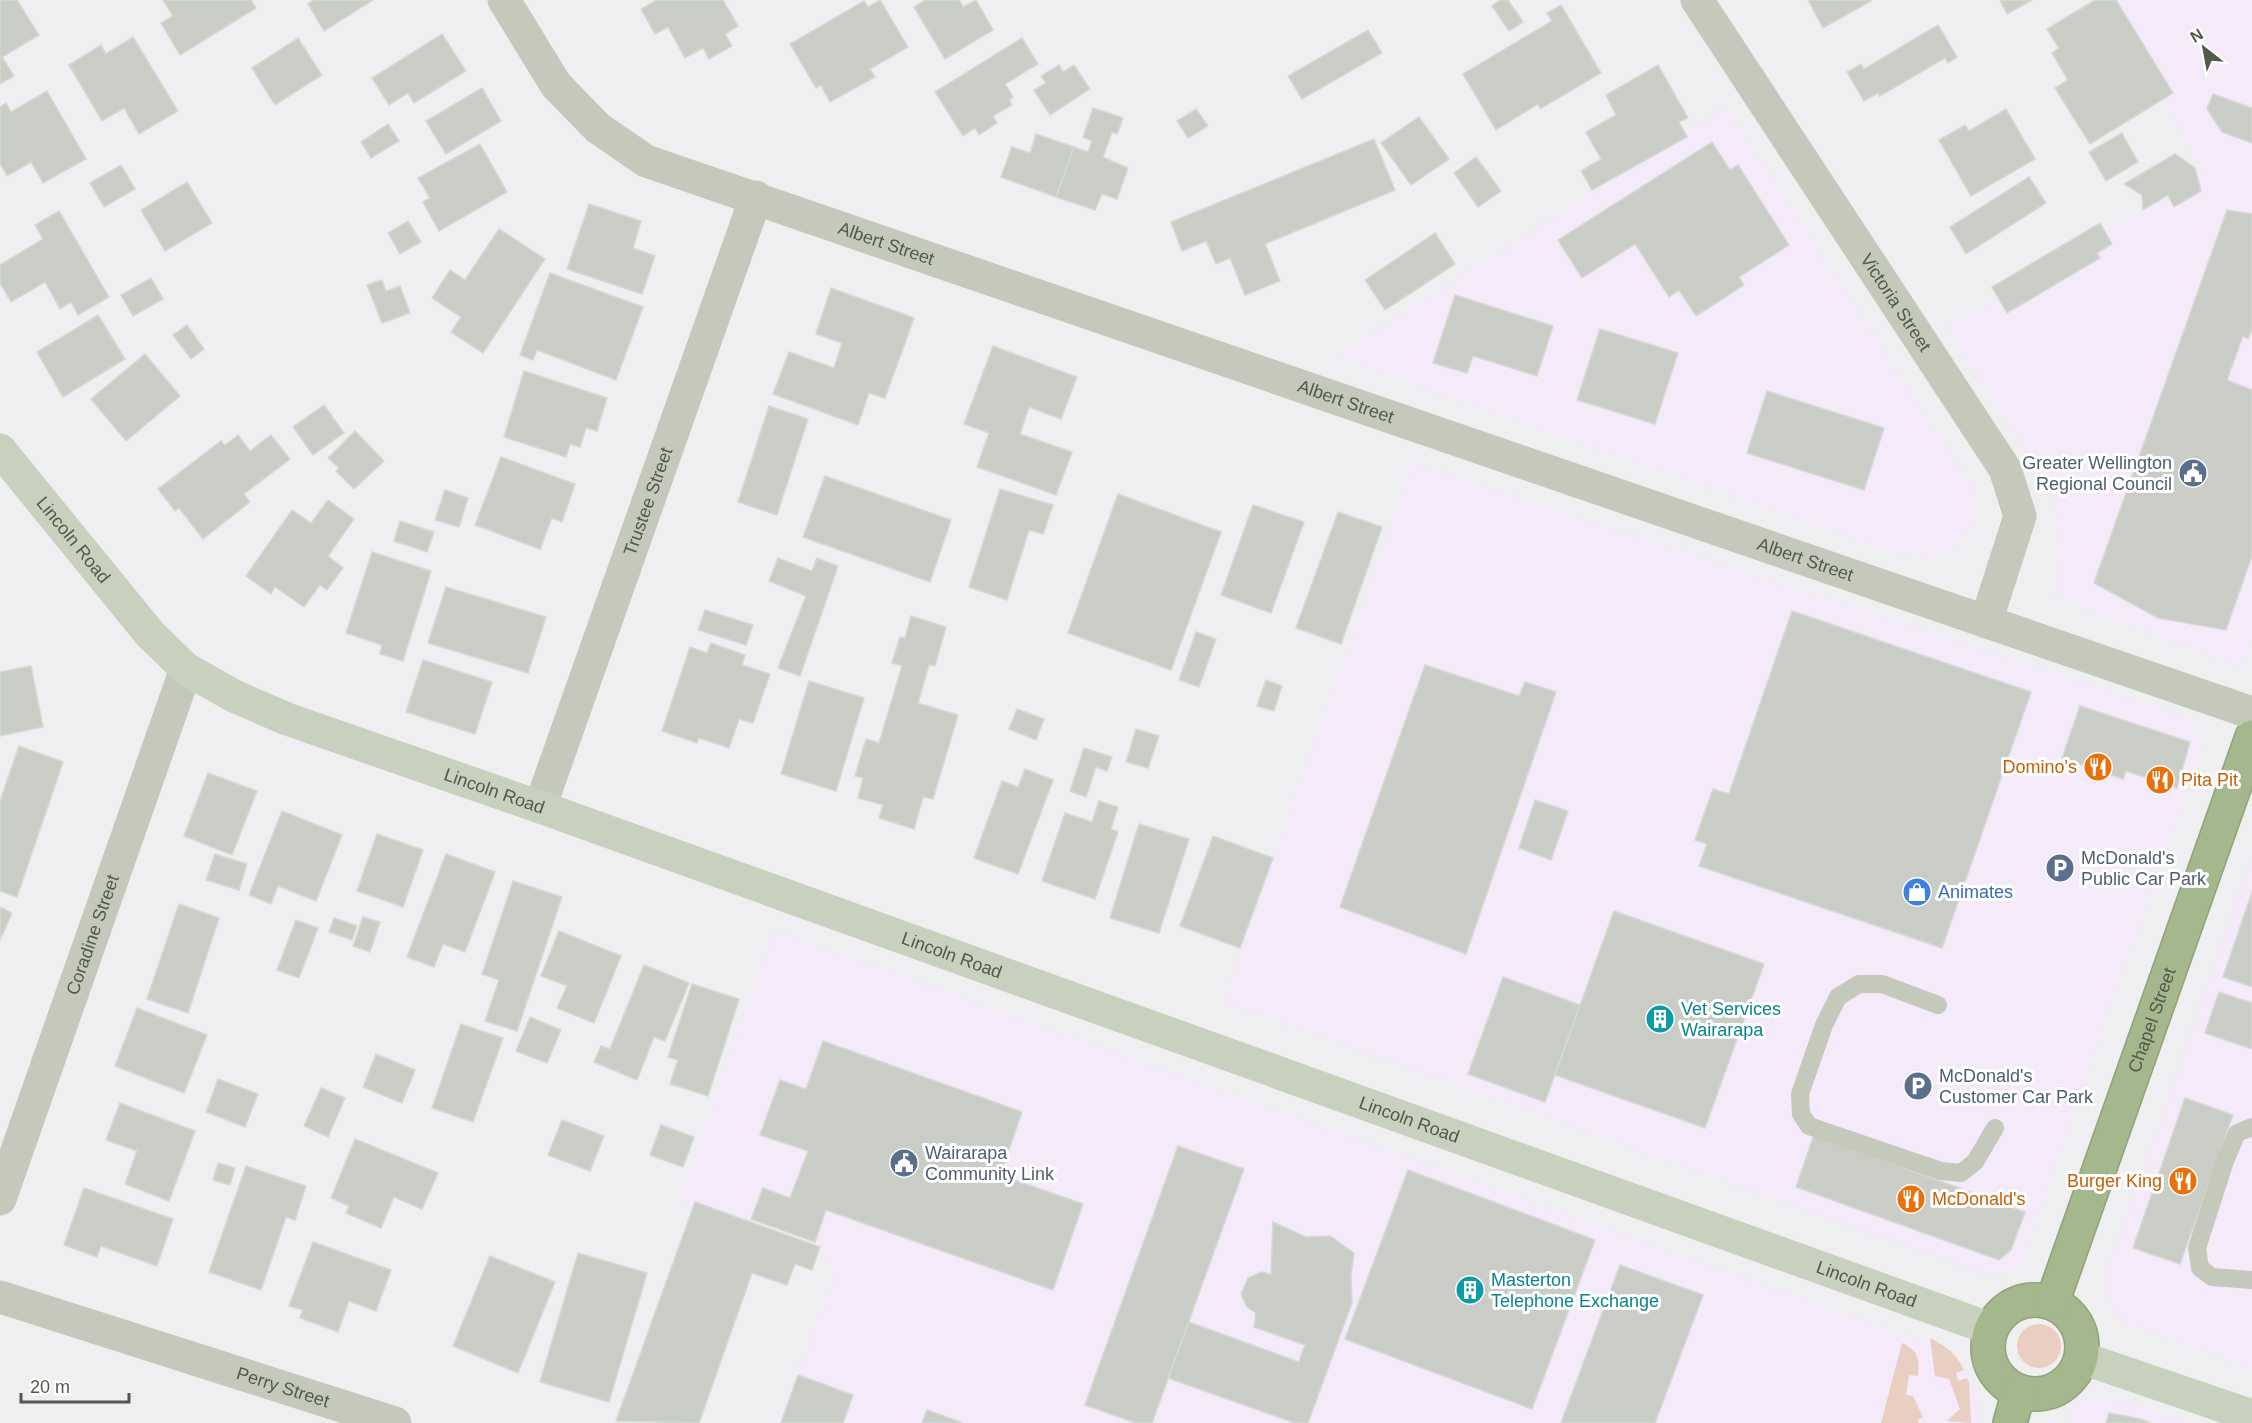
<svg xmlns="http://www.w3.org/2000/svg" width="2252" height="1423" font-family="Helvetica,sans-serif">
<rect width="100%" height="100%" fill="#efeff1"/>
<!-- commercial -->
<g fill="#f4eaf9">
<polygon points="2094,0 2252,0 2252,641 2242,669 2055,596 2060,556 2054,492 1947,328 2205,171"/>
<polygon points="1726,107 1974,489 1974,525 1951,551 1927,559 1885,550 1334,357"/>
<polygon points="1413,462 2186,717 2204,741 2021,1264 1995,1278 1223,1002"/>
<polygon points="2252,856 2252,1370 2123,1321 2109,1300 2104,1281"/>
<polygon points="774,930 1926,1343 1958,1357 1974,1384 1980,1423 777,1423 835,1277 829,1255 678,1202"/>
<polygon points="2080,1395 2109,1397 2188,1423 2065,1423 2074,1398"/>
</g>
<!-- green -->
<g fill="#e9cec2">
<circle cx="2039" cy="1346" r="22"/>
<path d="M1930,1338C1946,1346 1956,1353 1964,1370L1956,1373L1958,1381L1967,1378L1969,1383L1971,1423L1947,1421L1960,1409L1949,1379L1935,1376Z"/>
<path d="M1902,1343C1918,1350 1920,1360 1918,1376L1909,1375L1906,1395L1913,1396L1923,1417L1917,1420L1919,1423H1881Z"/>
</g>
<!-- building -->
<g fill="#c9cdc6" stroke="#d5d9d3" stroke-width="1.5">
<polygon points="0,0 17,0 39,35 2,57 14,76 0,84"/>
<polygon points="163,0 251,0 256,8 180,55 161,23 173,16"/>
<polygon points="314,0 373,0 324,31 308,4"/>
<polygon points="657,0 723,0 738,26 725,34 732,46 709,59 703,48 685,58 668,27 655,34 641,9"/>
<polygon points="880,0 908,47 870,69 875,77 830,102 821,85 816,88 790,44 864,1 868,7"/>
<polygon points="926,0 959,0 963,7 976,0 993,30 945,59 914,7"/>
<polygon points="1500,0 1508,0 1523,22 1509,31 1492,6"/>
<polygon points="1808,0 1870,0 1871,1 1823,28"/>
<polygon points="2000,0 2032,0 2007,14"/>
<polygon points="2095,0 2116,0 2173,93 2090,144 2055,88 2068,80 2052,53 2059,48 2047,29"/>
<polygon points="1561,5 1601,73 1540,109 1538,104 1496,130 1463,74 1552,21 1547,13"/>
<polygon points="1938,25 1957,57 1948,63 1945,58 1880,96 1878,93 1864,101 1847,72 1861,64 1864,69"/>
<polygon points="1368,30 1382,53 1302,99 1288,76"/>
<polygon points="442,34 466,71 414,103 408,93 389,105 372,78"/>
<polygon points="133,37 178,111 139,134 124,108 102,121 69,65 101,45 106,54"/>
<polygon points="298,38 322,75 275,105 252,68"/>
<polygon points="1022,38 1038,64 1005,84 1013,97 1009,100 1012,105 993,116 997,123 979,135 975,128 963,136 935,92"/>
<polygon points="1059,65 1063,72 1074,65 1090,89 1050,115 1034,90 1046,83 1041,76"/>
<polygon points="1658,65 1688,118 1679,122 1687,137 1592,190 1581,171 1601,159 1586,132 1616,115 1606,95"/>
<polygon points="482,88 501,121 446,154 426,121"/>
<polygon points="47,91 86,159 43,183 31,162 7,176 0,163 0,107 6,103 11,112"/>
<polygon points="2213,94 2252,108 2252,143 2222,132 2207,109"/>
<polygon points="1093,108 1123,118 1117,134 1112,132 1103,157 1128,168 1117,199 1102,194 1095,210 1056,197 1074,147 1088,152 1092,141 1083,137"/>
<polygon points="1196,109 1208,126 1188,138 1177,121"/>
<polygon points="2006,109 2035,159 1971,196 1939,140 1965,125 1969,131"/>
<polygon points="1419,117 1449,159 1411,185 1381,143"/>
<polygon points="388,124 399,141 371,158 361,142"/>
<polygon points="2122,133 2138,162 2106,181 2089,152"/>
<polygon points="1036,134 1074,147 1056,197 1001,177 1012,147 1030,153"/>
<polygon points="1374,139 1395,190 1265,244 1280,281 1245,295 1230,258 1216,264 1206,241 1182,251 1171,222"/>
<polygon points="1712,142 1730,170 1738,165 1789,245 1739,277 1744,285 1696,316 1679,290 1669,297 1635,244 1582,278 1558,240"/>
<polygon points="480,144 507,192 439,231 423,202 430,198 418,178"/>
<polygon points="2175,154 2195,168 2201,191 2174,207 2168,195 2143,210 2142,195 2124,184"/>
<polygon points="1476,157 1501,191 1478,207 1454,173"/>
<polygon points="121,165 135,189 104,207 90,183"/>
<polygon points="2029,177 2046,203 1966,254 1950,227"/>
<polygon points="187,182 212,223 165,251 141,210"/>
<polygon points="589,204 641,221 633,248 655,256 642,294 567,269"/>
<polygon points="2227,210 2252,214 2252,330 2248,339 2243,336 2227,380 2252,390 2252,556 2226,630 2158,618 2094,583"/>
<polygon points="59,211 109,297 78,315 71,302 60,309 45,282 11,302 0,283 0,265 43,239 35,225"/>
<polygon points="408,221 421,242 400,254 388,233"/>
<polygon points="2100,223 2112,244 2097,253 2100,258 2007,313 1992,287"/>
<polygon points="499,229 545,259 483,353 451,332 461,317 432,298 450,270 465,280"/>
<polygon points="1435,233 1455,264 1385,310 1365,280"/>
<polygon points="550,273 643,307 616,380 537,350 533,360 520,355"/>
<polygon points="151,278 163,299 133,316 121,295"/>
<polygon points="382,280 386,291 400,286 410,313 382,323 367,285"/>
<polygon points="831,288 914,318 885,398 869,393 858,425 773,394 789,352 834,368 842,343 816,334"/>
<polygon points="1455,295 1553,326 1537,376 1473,356 1467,373 1433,363"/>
<polygon points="98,315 125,359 63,397 37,352"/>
<polygon points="187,325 204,349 191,359 173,335"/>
<polygon points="1600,329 1678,353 1655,424 1577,400"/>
<polygon points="993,346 1077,377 1061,419 1029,407 1020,434 1072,452 1056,495 977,467 989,433 964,424"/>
<polygon points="145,354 180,396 126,441 91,399"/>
<polygon points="524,371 607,398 597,431 586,428 580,447 570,444 566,457 504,437"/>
<polygon points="1767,391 1884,428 1864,490 1747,453"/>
<polygon points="324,405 344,433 313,455 293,427"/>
<polygon points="769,406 808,419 777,515 738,502"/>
<polygon points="355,431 384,461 354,489 336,471 339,468 328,458"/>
<polygon points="238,435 250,451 271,435 290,459 244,494 250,502 203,539 179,508 175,511 158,489 221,441 225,445"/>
<polygon points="501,457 575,484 562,522 552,518 540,549 475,525"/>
<polygon points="825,476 951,520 930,582 803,537"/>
<polygon points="1000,489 1053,505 1043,534 1029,530 1007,600 969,587"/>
<polygon points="445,490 468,498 459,527 435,520"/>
<polygon points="1118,494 1221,532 1171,670 1068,633"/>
<polygon points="328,500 354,519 328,556 343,568 327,590 320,585 304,607 275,587 271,594 246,576 292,510 311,523"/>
<polygon points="1253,505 1304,522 1271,613 1221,595"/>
<polygon points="1338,512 1382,527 1341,644 1296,628"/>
<polygon points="400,521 434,532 427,552 394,541"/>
<polygon points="372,552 431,571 403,661 380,654 382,645 346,633"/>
<polygon points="778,558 812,571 817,558 838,566 800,676 778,668 806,596 769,581"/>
<polygon points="446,587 546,617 528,673 428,643"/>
<polygon points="705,610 753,625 746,645 698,630"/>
<polygon points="1792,611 2031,692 1942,948 1699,866 1707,844 1695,840 1713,789 1729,794"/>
<polygon points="911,616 946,627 935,666 929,665 918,703 958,715 933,799 923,797 914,829 879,818 883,805 858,798 863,778 855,776 866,739 879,743 902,666 892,663 900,637 905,638"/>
<polygon points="1196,632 1216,639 1199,687 1179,680"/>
<polygon points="711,643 745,655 742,665 770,674 753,723 739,719 729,748 699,738 697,743 662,731 690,647 707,653"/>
<polygon points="423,660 492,682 475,734 406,712"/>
<polygon points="1425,665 1519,696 1525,682 1556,692 1466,954 1340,907"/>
<polygon points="31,666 43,727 0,736 0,672"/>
<polygon points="1266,680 1282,686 1274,711 1257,706"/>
<polygon points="809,681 864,698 836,791 781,774"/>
<polygon points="2080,706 2190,742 2177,788 2126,771 2123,779 2062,758"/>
<polygon points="1017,709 1044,719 1036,740 1009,729"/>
<polygon points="1136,729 1159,736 1148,768 1126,762"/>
<polygon points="19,746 63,762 17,897 0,891 0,801"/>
<polygon points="1084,748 1112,757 1107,771 1096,767 1086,797 1070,791"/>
<polygon points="1025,769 1053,780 1018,874 974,858 1002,781 1018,787"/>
<polygon points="208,773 257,791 232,855 184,836"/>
<polygon points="1535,800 1568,811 1551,860 1519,848"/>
<polygon points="1099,801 1118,807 1111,829 1118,832 1095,899 1042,881 1065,813 1092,822"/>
<polygon points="282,811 342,835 316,901 278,886 271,904 249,895"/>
<polygon points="1139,824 1189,839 1159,933 1110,918"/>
<polygon points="377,834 423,850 403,907 357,891"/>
<polygon points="1213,836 1273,858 1240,948 1180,926"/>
<polygon points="215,854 247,864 239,890 206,880"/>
<polygon points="446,854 495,872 465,952 443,944 434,967 407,957"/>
<polygon points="513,881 562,897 517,1031 485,1021 499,980 482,974"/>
<polygon points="2252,892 2252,987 2223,977"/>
<polygon points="179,904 219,918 188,1013 147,999"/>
<polygon points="0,907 12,913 0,940"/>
<polygon points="1614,911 1764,964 1705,1128 1555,1075"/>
<polygon points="363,917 380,922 370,952 353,946"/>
<polygon points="334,918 357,926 352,940 329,932"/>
<polygon points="296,920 318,928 299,978 277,970"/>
<polygon points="559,931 621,956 594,1023 557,1008 567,986 541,976"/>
<polygon points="644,965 689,983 665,1041 654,1037 637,1080 594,1062 601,1046 610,1049"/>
<polygon points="1503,977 1580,1005 1545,1102 1468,1074"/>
<polygon points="692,984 739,999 708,1096 670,1084 678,1060 668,1057"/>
<polygon points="2219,992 2252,1003 2252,1049 2205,1033"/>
<polygon points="137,1008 207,1035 184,1093 115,1066"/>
<polygon points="530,1017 561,1030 547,1063 516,1051"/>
<polygon points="461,1024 503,1038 473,1122 432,1108"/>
<polygon points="823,1041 1022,1112 1000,1175 1083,1204 1053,1290 826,1210 815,1242 751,1219 763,1188 790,1198 808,1151 760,1135 780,1080 806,1089"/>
<polygon points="376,1054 415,1070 402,1103 363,1087"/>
<polygon points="218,1079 258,1094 245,1127 206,1112"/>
<polygon points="321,1088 345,1098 328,1137 304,1126"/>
<polygon points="2185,1098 2233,1115 2180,1264 2133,1248"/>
<polygon points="120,1103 195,1131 169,1201 125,1184 137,1151 106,1140"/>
<polygon points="562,1120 604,1136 590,1171 548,1155"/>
<polygon points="661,1125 694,1137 683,1167 650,1155"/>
<polygon points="1814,1135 2025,1212 2011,1250 1999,1260 1796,1187"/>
<polygon points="355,1139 438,1173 422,1209 394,1197 381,1228 346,1213 349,1206 331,1198"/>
<polygon points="1178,1146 1244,1169 1152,1423 1136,1423 1085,1405"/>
<polygon points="218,1163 235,1168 230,1185 213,1180"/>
<polygon points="246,1166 306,1186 295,1220 286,1217 261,1290 209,1272"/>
<polygon points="1408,1170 1595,1240 1532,1409 1345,1339"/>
<polygon points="84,1188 173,1219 157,1266 101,1246 97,1257 64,1245"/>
<polygon points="695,1202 820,1247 812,1270 795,1264 787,1285 752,1273 699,1423 616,1421"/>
<polygon points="1273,1222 1306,1237 1330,1236 1354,1253 1351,1275 1352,1303 1308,1423 1295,1423 1168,1378 1189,1322 1299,1362 1305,1345 1254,1327 1256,1313 1247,1307 1241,1294 1248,1278 1261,1272 1271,1274"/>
<polygon points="313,1242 391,1270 376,1311 349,1301 338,1332 300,1318 303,1310 289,1306"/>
<polygon points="578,1253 647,1273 609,1402 540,1382"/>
<polygon points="490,1256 555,1282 518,1373 453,1346"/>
<polygon points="1620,1265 1703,1295 1655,1423 1561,1423"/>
<polygon points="798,1375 853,1395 843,1423 781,1423"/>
<polygon points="927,1410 963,1423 922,1423"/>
<polygon points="2109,1413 2141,1419 2151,1423 2106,1423"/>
</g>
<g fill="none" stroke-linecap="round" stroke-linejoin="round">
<!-- highway casing -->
<g stroke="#90a378" stroke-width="36">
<g id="highway">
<circle cx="2035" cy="1347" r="47"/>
<path id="s7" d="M2052,1303L2252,737"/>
<polyline points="2010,1423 2019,1391"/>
</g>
</g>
<!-- lane -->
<g stroke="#c4c9bc" stroke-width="18">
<polyline points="1938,1005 1882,984 1859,984 1838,997 1824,1025 1800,1094 1801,1114 1809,1126 1941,1171 1961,1173 1975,1162 1995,1128"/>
<polyline points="2252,1127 2237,1133 2225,1161 2197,1248 2200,1268 2212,1277 2252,1280"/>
</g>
<!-- street -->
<g stroke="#c4c9bc" stroke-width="33">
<path id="s1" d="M504,0L556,85L598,128L646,161L2252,713"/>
<path id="s2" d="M1697,0L2005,469L2020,516L1986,622"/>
<path id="s3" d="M540,807L756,197"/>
<path id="s4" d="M0,1199L186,669"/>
<path id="s5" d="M0,1297L395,1423"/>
</g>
<!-- secondary -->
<g stroke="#c8d0be" stroke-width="33">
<path id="s6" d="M0,450L150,634L186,669L234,696L287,719L540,807L1991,1329"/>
<polyline points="2082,1358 2252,1416"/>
</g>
<!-- highway -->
<use href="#highway" stroke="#a5b78c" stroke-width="33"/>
</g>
<!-- icons -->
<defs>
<g id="civic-disc" transform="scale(1.5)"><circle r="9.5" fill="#5c6f8a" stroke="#fff"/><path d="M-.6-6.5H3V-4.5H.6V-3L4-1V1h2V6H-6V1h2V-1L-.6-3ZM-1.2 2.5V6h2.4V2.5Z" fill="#fff"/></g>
<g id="restaurant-disc" transform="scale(1.5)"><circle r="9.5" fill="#e8710a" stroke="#fff"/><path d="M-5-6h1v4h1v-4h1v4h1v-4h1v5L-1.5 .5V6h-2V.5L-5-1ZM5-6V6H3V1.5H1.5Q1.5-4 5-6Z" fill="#fff"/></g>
<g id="parking-disc" transform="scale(1.5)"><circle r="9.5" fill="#5c6f8a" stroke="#fff"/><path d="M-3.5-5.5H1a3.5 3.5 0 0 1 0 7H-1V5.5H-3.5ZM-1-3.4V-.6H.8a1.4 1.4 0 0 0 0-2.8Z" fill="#fff"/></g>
<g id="shop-disc" transform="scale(1.5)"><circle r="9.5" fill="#3f7fe0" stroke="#fff"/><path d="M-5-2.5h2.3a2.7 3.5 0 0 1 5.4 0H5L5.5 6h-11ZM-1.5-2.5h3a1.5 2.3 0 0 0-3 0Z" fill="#fff"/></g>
<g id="building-disc" transform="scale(1.5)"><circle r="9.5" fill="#0f9aa8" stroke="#fff"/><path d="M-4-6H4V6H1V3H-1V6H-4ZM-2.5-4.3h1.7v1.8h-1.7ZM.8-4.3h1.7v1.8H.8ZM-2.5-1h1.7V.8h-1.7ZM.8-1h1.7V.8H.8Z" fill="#fff"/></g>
</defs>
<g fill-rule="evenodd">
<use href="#civic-disc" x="2193" y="473"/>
<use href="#restaurant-disc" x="2098" y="767"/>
<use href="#restaurant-disc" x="2160" y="780"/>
<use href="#parking-disc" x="2060" y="868"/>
<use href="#shop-disc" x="1917" y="892"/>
<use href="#building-disc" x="1660" y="1019"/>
<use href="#parking-disc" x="1918" y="1086"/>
<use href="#civic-disc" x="904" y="1163"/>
<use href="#restaurant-disc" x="2183" y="1181"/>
<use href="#restaurant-disc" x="1911" y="1199"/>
<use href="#building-disc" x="1470" y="1290"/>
</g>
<g text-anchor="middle" stroke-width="6" stroke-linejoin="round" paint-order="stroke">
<!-- street labels -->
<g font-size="18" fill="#535949" stroke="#fff">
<text dy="6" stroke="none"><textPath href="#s1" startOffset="472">Albert Street</textPath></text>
<text dy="6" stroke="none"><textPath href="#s2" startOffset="362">Victoria Street</textPath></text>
<text dy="6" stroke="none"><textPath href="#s1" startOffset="958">Albert Street</textPath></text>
<text dy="6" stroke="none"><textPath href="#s3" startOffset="324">Trustee Street</textPath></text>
<text dy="6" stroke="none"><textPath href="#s6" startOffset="116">Lincoln Road</textPath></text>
<text dy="6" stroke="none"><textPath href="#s1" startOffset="1444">Albert Street</textPath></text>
<text dy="6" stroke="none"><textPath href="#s6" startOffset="620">Lincoln Road</textPath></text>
<text dy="6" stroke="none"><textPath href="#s4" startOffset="280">Coradine Street</textPath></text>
<text dy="6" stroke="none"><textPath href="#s6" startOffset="1106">Lincoln Road</textPath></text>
<text dy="6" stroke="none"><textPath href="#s7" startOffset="300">Chapel Street</textPath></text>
<text dy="6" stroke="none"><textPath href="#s6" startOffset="1592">Lincoln Road</textPath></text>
<text dy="6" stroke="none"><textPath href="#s6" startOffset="2078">Lincoln Road</textPath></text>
<text dy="6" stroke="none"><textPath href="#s5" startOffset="297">Perry Street</textPath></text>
</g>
<!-- service labels -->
<g font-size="18" fill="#4e5e75" stroke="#fff" text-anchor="start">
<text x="2172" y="469" text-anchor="end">Greater Wellington<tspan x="2172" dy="21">Regional Council</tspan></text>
<text x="2081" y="864">McDonald's<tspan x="2081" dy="21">Public Car Park</tspan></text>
<text x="1939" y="1082">McDonald's<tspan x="1939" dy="21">Customer Car Park</tspan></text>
<text x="925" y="1159">Wairarapa<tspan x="925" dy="21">Community Link</tspan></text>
</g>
<!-- food labels -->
<g font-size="18" fill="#c56008" stroke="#fff" text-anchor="end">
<text x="2077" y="773">Domino's</text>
<text x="2181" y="786" text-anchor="start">Pita Pit</text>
<text x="2162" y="1187">Burger King</text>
<text x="1932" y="1205" text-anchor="start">McDonald's</text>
</g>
<!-- shop labels -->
<g font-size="18" fill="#366cbe" stroke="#fff" text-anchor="start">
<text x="1938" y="898">Animates</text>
</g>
<!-- culture labels -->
<g font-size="18" fill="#0d838f" stroke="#fff" text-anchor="start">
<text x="1681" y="1015">Vet Services<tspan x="1681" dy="21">Wairarapa</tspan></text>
<text x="1491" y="1286">Masterton<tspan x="1491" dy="21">Telephone Exchange</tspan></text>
</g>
</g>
<!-- north arrow -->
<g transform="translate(2204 48) rotate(329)" stroke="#ffffff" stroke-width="4.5" paint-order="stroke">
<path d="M0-4.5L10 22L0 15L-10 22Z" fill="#535949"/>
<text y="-9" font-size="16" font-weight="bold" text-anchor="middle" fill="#535949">N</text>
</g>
<!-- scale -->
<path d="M21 1393v9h108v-9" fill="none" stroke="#535949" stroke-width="3"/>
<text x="30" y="1393" font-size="18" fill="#535949" stroke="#ffffff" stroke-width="4.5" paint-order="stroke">20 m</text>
</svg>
